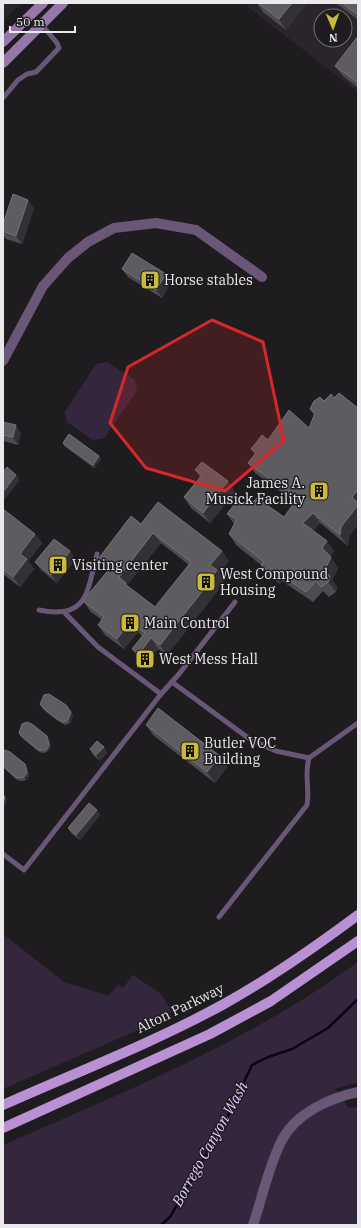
<svg xmlns="http://www.w3.org/2000/svg" width="361" height="1228" font-family="'IBM Plex Serif',serif">
<rect width="100%" height="100%" fill="#1e1c1f"/>
<!-- built -->
<g fill="#2a252d" fill-rule="evenodd">
<polygon points="3,3 22,3 3,21"/>
<path d="M250,3H358V92L247,6ZM321,16H345V40H321Z"/>
</g>
<!-- green -->
<g fill="#34273d">
<polygon points="107,362 135,380 137,391 104,438 93,440 67,422 65,412 96,364"/>
<polygon points="3,934 64,982 109,996 118,985 123,988 133,975 161,994 172,1012 163,1019 3,1089"/>
<path d="M358,962V1082L335,1089L349,1108L358,1107V1225H3V1145C103,1101 207,1059 300,1001C320,989 339,975 358,962Z"/>
</g>
<g fill="none" stroke-linecap="round" stroke-linejoin="round">
<!-- stream -->
<polyline stroke="#10011a" stroke-width="2.5" points="161,1225 170,1217 227,1118 252,1065 268,1057 292,1049 328,1028 358,999"/>
<!-- lane -->
<g stroke="#6a5777" stroke-width="5">
<polyline points="3,98 18,80 27,74 36,72 59,48 57,43 42,25"/>
<path d="M39,610C88,620 87,592 97,554"/>
<polyline points="172,682 251,740 276,751 309,758 358,723"/>
<polyline points="161,694 179,674 235,602"/>
<polyline points="3,854 24,870 161,694 98,647 64,612"/>
<path d="M219,917L307,805C310,787 304,776 309,758"/>
</g>
<!-- street -->
<g stroke="#6a5777" stroke-width="10">
<polyline points="3,361 43,286 68,258 88,242 114,228 156,223 196,230 262,277"/>
<path d="M253,1225C262,1198 269,1165 282,1140C296,1113 330,1098 358,1092"/>
</g>
<!-- secondary -->
<g stroke="#9677aa" stroke-width="10">
<polyline points="3,42 43,3"/>
<polyline points="3,63 63,3"/>
</g>
<!-- primary -->
<g stroke="#b890d3" stroke-width="10">
<path d="M3,1105C77,1072 153,1043 224,1004C271,978 315,947 358,915"/>
<polyline points="3,1128 210,1034 271,1001 358,941"/>
</g>
</g>
<!-- wall -->
<g fill="#4d4b4f" fill-rule="evenodd">
<polygon points="257,3 307,3 286,30 263,12"/>
<polygon points="336,3 358,3 358,20"/>
<polygon points="358,36 358,88 343,76 335,66"/>
<polygon points="34,208 22,244 6,239 3,234 3,224"/>
<polygon points="122,269 166,274 171,282 162,298 128,277"/>
<polygon points="314,401 349,537 348,546 320,523 313,531 327,541 334,551 330,557 338,568 332,580 337,587 336,592 329,597 323,591 313,602 282,581 280,584 269,576 261,565 236,545 229,534 234,524 227,514 243,505 252,503 284,517 295,502 255,473 248,463 255,454 251,449 309,428 314,415 310,409"/>
<polygon points="3,422 21,433 18,445 3,441"/>
<polygon points="63,443 99,456 101,459 94,468 64,446"/>
<polygon points="195,470 235,492 210,523 191,508 184,497 200,477"/>
<polygon points="3,509 35,534 42,543 28,561 34,569 20,587 3,574"/>
<path d="M141,524L229,561L219,573L224,580L218,588L219,589L167,655L158,649L146,664L140,659L132,649L142,636L138,632L124,649L105,635L98,625L102,620L91,612L83,601L108,570L106,568L99,558ZM161,543L189,565L155,607L130,588L127,585Z"/>
<polygon points="70,551 75,560 57,583 41,570 35,562"/>
<polygon points="40,704 66,705 73,715 70,723 65,725 58,721 45,711"/>
<polygon points="146,725 220,756 227,767 215,783 153,735"/>
<polygon points="19,733 49,739 51,747 48,751 44,753 39,752 24,739"/>
<polygon points="104,747 107,753 100,761 93,755 90,749"/>
<polygon points="3,751 27,767 29,776 26,780 22,781 17,780 3,767"/>
<polygon points="97,810 100,815 80,840 72,834 68,828"/>
</g>
<!-- shaded-wall -->
<g fill="#333135">
<polygon points="292,3 307,3 286,30 279,19"/>
<polygon points="28,200 34,208 22,244 16,236"/>
<polygon points="166,274 171,282 162,298 156,290"/>
<polygon points="16,425 21,433 18,445 13,437"/>
<polygon points="99,456 101,459 94,468 93,465"/>
<polygon points="16,475 20,480 5,499 3,496 3,492"/>
<polygon points="228,481 235,492 210,523 203,513"/>
<polygon points="358,490 358,525 349,537 348,546 340,535 341,527 352,497"/>
<polygon points="313,513 320,523 311,534 303,523"/>
<polygon points="153,533 161,543 127,585 133,593 126,587 119,577"/>
<polygon points="35,534 42,543 28,561 34,569 20,587 13,577 20,554"/>
<polygon points="327,541 334,551 329,559 322,548"/>
<polygon points="70,551 75,560 57,583 51,575"/>
<polygon points="222,551 229,561 219,573 224,580 218,588 219,589 167,655 160,645 211,578 210,565"/>
<polygon points="331,557 338,568 332,580 337,587 336,592 328,582 324,572"/>
<polygon points="275,571 282,581 280,584 273,574"/>
<polygon points="130,622 138,632 124,649 117,639"/>
<polygon points="151,638 158,649 146,664 139,654"/>
<polygon points="71,712 73,715 70,723 68,720"/>
<polygon points="47,736 49,739 51,747 48,751 47,749"/>
<polygon points="104,747 107,753 100,761 96,755"/>
<polygon points="220,756 227,767 215,783 207,772"/>
<polygon points="25,764 27,767 29,776 26,780 24,777"/>
<polygon points="5,797 7,800 4,808 3,807 3,803"/>
<polygon points="97,810 100,815 80,840 76,835"/>
</g>
<!-- building -->
<g fill="#5e5c60" stroke="#747275" fill-rule="evenodd">
<polygon points="258,3 292,3 279,19"/>
<polygon points="342,3 358,3 358,15"/>
<polygon points="358,36 358,81 357,82 335,66"/>
<polygon points="13,194 28,200 16,236 3,231 3,224"/>
<polygon points="132,253 166,274 156,290 122,269"/>
<polygon points="339,393 358,408 358,490 352,497 358,503 358,505 341,527 340,535 313,513 303,523 327,541 322,548 331,557 324,572 330,576 328,582 321,587 316,581 306,592 275,571 273,574 261,565 264,562 229,534 237,519 227,514 237,501 243,505 249,499 252,503 257,498 284,517 297,499 248,463 256,453 251,449 262,435 268,440 289,410 309,428 315,413 310,409 314,401 320,397 324,401 331,394 334,398"/>
<polygon points="3,422 16,425 13,437 3,435"/>
<polygon points="69,434 99,456 93,465 63,443"/>
<polygon points="202,462 228,481 203,513 184,497 202,475 195,470"/>
<polygon points="7,467 16,475 3,492 3,472"/>
<path d="M158,502L222,551L210,565L217,570L211,578L212,579L160,645L151,638L139,654L132,649L145,633L130,622L117,639L98,625L104,617L83,601L111,567L99,558L131,516L141,524ZM153,533L191,562L155,607L125,584L126,583L119,577Z"/>
<polygon points="3,509 35,534 20,554 27,559 13,577 3,569"/>
<polygon points="54,539 70,551 51,575 35,562"/>
<polygon points="49,694 66,705 71,712 68,720 63,722 56,718 43,708 40,704 44,695"/>
<polygon points="158,708 220,756 207,772 146,725"/>
<polygon points="27,722 32,724 47,736 49,745 47,749 42,750 37,749 22,737 19,733 22,724"/>
<polygon points="97,741 104,747 96,755 90,749"/>
<polygon points="5,750 10,752 25,764 27,773 24,777 20,778 15,777 3,766 3,751"/>
<polygon points="3,794 5,797 3,803"/>
<polygon points="89,803 97,810 76,835 68,828"/>
</g>
<!-- marked area -->
<path fill="#d62828" fill-opacity="0.2" stroke="#d62828" stroke-width="3" stroke-linejoin="round" d="M212,320L263,342L284,441L225,491L146,468L110,423L128,367Z"/>
<!-- icons -->
<defs>
<g id="building-square" transform="scale(1)"><rect x="-9" y="-9" width="18" height="18" rx="4" fill="#cbba39" stroke="#1e1c1f"/><path d="M-4-6H4V6H1V3H-1V6H-4ZM-2.5-4.3h1.7v1.8h-1.7ZM.8-4.3h1.7v1.8H.8ZM-2.5-1h1.7V.8h-1.7ZM.8-1h1.7V.8H.8Z" fill="#111"/></g>
</defs>
<g fill-rule="evenodd">
<use href="#building-square" x="150" y="280"/>
<use href="#building-square" x="319" y="491"/>
<use href="#building-square" x="58" y="565"/>
<use href="#building-square" x="206" y="582"/>
<use href="#building-square" x="130" y="623"/>
<use href="#building-square" x="145" y="659"/>
<use href="#building-square" x="190" y="751"/>
</g>
<g text-anchor="middle" stroke-width="3" stroke-linejoin="round" paint-order="stroke">
<!-- poi labels -->
<g font-size="14" fill="#eae9eb" stroke="#1e1c1f" text-anchor="start">
<text x="164" y="285">Horse stables</text>
<text x="305" y="488" text-anchor="end">James A.<tspan x="305" dy="16">Musick Facility</tspan></text>
<text x="72" y="570">Visiting center</text>
<text x="220" y="579">West Compound<tspan x="220" dy="16">Housing</tspan></text>
<text x="144" y="628">Main Control</text>
<text x="159" y="664">West Mess Hall</text>
<text x="204" y="748">Butler VOC<tspan x="204" dy="16">Building</tspan></text>
</g>
<!-- street labels -->
<g font-size="14" fill="#eae9eb" stroke="#1e1c1f">
<text transform="translate(180 1008) rotate(-26)" y="5">Alton Parkway</text>
</g>
<!-- water labels -->
<g font-size="15" font-style="italic" fill="#e7cafc" stroke="#1e1c1f">
<text transform="translate(210 1144) rotate(-61)" y="5">Borrego Canyon Wash</text>
</g>
</g>
<!-- border -->
<rect width="361" height="1228" fill="none" stroke="#eae9eb" stroke-width="8"/>
<!-- north arrow -->
<g transform="translate(333 28) rotate(178)"><circle r="19" fill="#1e1c1f" stroke="#706e71"/>
<path d="M0-3L7 15L0 10L-7 15Z" fill="#cbba39"/>
<text y="-6" font-size="11" font-weight="bold" text-anchor="middle" fill="#eae9eb">N</text>
</g>
<!-- scale -->
<path d="M10 26v6h65v-6" fill="none" stroke="#eae9eb" stroke-width="2"/>
<text x="16" y="26" font-size="12" fill="#eae9eb" stroke="#1e1c1f" stroke-width="3" paint-order="stroke">50 m</text>
</svg>
